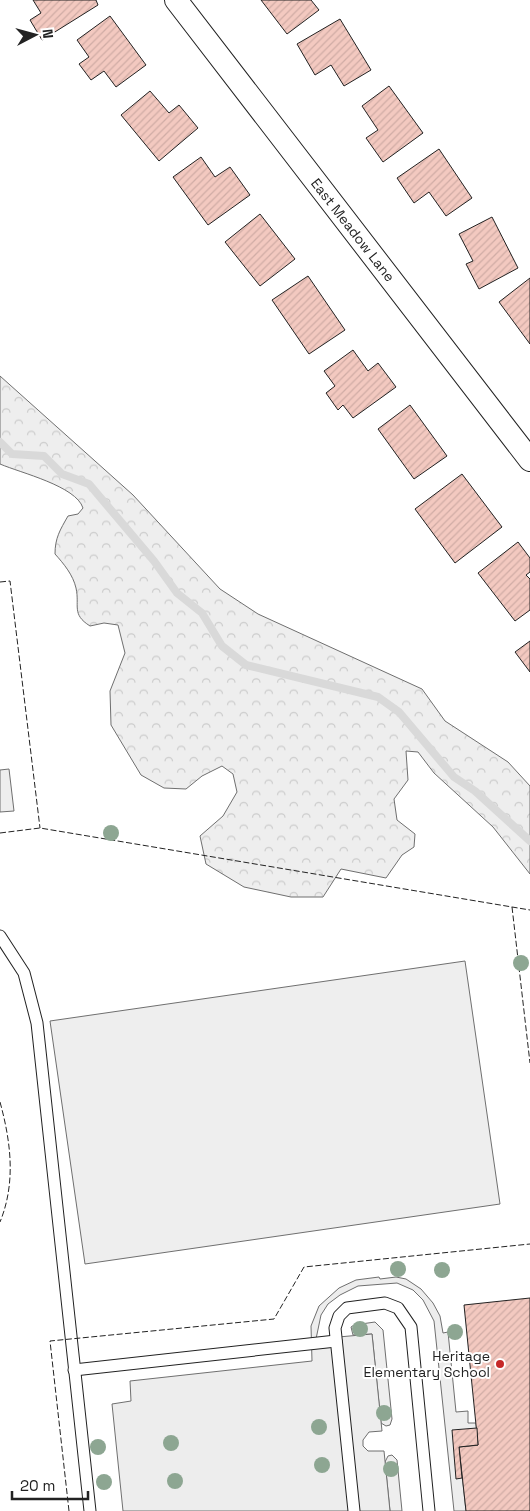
<svg xmlns="http://www.w3.org/2000/svg" width="530" height="1511" font-family="'Space Grotesk',sans-serif">
<defs>
<pattern id="forest-crowns" width="20" height="18" patternUnits="userSpaceOnUse" patternTransform="scale(1.25)"><rect width="20" height="18" fill="#eee"/><path d="M2 6a3 3 0 1 1 6 0M12 15a3 3 0 1 1 6 0" fill="none" stroke="#ccc"/></pattern>
<pattern id="building-hatch" width="6" height="6" patternUnits="userSpaceOnUse" patternTransform="scale(1.25)"><rect width="6" height="6" fill="#f3c9c0"/><path d="M-1 1l2-2M0 6l6-6M5 7l2-2" fill="none" stroke="#d0aca5"/></pattern>
</defs>
<rect width="100%" height="100%" fill="#fff"/>
<!-- grass -->
<g fill="#eee" stroke="#6f6f6f">
<polygon points="9,769 14,811 0,812 0,770"/>
<polygon points="465,961 500,1204 85,1264 50,1021"/>
<polygon points="375,1322 383,1330 392,1419 390,1425 386,1426 381,1423 372,1334 353,1335 351,1327 354,1325"/>
<polygon points="392,1455 397,1460 402,1511 390,1511 385,1462 388,1456"/>
</g>
<!-- forest -->
<path fill="url(#forest-crowns)" stroke="#6f6f6f" d="M0,376L133,495L220,589L258,614L422,689L445,721L508,762L530,786V874L493,827L434,773L418,752L406,751L408,780L394,799L397,820L415,834L414,847L402,855L386,878L341,869L323,897H291L244,887L206,864L200,836L223,816L237,792L233,774L222,766L202,776L186,789L164,788L141,775L111,725L110,691L125,653L118,625L104,623L90,626C71,614 80,606 76,588C73,575 64,564 55,554C55,538 60,530 68,516L78,514L83,508C76,486 21,473 0,464Z"/>
<!-- parking -->
<polygon fill="#ededed" stroke="#6f6f6f" points="379,1277 380,1279 396,1277 406,1279 421,1289 433,1303 440,1316 443,1333 448,1332 456,1412 468,1411 468,1423 476,1423 478,1445 459,1447 466,1511 454,1511 434,1321 423,1300 413,1290 397,1283 358,1286 340,1295 328,1304 321,1315 316,1339 372,1334 382,1431 369,1432 363,1440 363,1446 368,1451 384,1451 390,1511 123,1511 112,1404 131,1401 130,1381 312,1361 311,1326 319,1306 339,1288 356,1280"/>
<g fill="none" stroke-linecap="round" stroke-linejoin="round">
<!-- stream -->
<polyline stroke="#d9d9d9" stroke-width="8" points="0,442 12,454 44,456 62,474 89,484 154,561 177,593 202,613 222,646 246,665 378,697 399,712 454,777 475,791 530,841"/>
</g>
<!-- building -->
<g fill="url(#building-hatch)" stroke="#222">
<polygon points="33,0 96,0 98,5 42,40 30,20 41,13"/>
<polygon points="261,0 311,0 319,10 287,34"/>
<polygon points="110,16 146,65 116,87 104,71 91,80 79,64 89,57 77,40"/>
<polygon points="340,19 371,70 344,86 331,65 315,75 297,44"/>
<polygon points="389,86 423,133 383,162 366,138 378,130 362,106"/>
<polygon points="150,91 169,113 179,105 198,128 159,161 121,115"/>
<polygon points="439,149 472,198 446,216 429,192 414,203 397,178"/>
<polygon points="201,157 215,177 230,167 250,195 208,225 173,177"/>
<polygon points="260,214 295,259 260,286 225,242"/>
<polygon points="492,217 518,268 479,289 466,264 473,261 459,234"/>
<polygon points="308,276 345,330 309,354 272,300"/>
<polygon points="530,278 530,344 499,302"/>
<polygon points="353,350 368,371 378,363 396,387 353,418 343,405 338,410 326,393 335,386 324,371"/>
<polygon points="410,405 447,456 414,479 378,429"/>
<polygon points="462,474 502,527 455,563 415,509"/>
<polygon points="518,542 530,558 530,572 526,575 530,579 530,610 515,621 478,573"/>
<polygon points="530,641 530,672 515,652"/>
<polygon points="530,1298 530,1511 466,1511 459,1447 478,1445 464,1305"/>
<polygon points="477,1428 478,1445 459,1447 462,1478 456,1479 452,1430"/>
</g>
<g fill="none" stroke-linecap="round" stroke-linejoin="round">
<!-- service casing -->
<g stroke="#222" stroke-width="13">
<g id="service">
<polyline points="0,936 24,973 37,1023 90,1511"/>
<polyline points="74,1370 336,1341"/>
<polyline points="354,1511 335,1328 339,1316 347,1308 385,1303 398,1308 411,1327 429,1511"/>
</g>
</g>
<!-- minor casing -->
<g stroke="#222" stroke-width="24">
<polyline id="minor" points="176,0 530,460"/>
</g>
<!-- service -->
<use href="#service" stroke="#fff" stroke-width="11"/>
<!-- minor -->
<use href="#minor" stroke="#fff" stroke-width="22"/>
<!-- fence -->
<g stroke="#222" stroke-width="1" stroke-dasharray="6 2.5" stroke-linecap="butt">
<polyline points="0,582 10,581 40,828"/>
<polyline points="0,833 40,828 530,910"/>
<polyline points="512,907 530,1063"/>
<path d="M0,1102C11,1142 16,1183 0,1222"/>
<polyline points="69,1511 50,1341 274,1319 304,1267 530,1244"/>
</g>
</g>
<!-- trees -->
<g fill="#8da692">
<circle cx="111" cy="833" r="8"/>
<circle cx="521" cy="963" r="8"/>
<circle cx="398" cy="1269" r="8"/>
<circle cx="442" cy="1270" r="8"/>
<circle cx="360" cy="1329" r="8"/>
<circle cx="455" cy="1332" r="8"/>
<circle cx="384" cy="1413" r="8"/>
<circle cx="319" cy="1427" r="8"/>
<circle cx="171" cy="1443" r="8"/>
<circle cx="98" cy="1447" r="8"/>
<circle cx="322" cy="1465" r="8"/>
<circle cx="391" cy="1469" r="8"/>
<circle cx="175" cy="1481" r="8"/>
<circle cx="104" cy="1482" r="8"/>
</g>
<!-- markers -->
<circle fill="#c62828" stroke="#fff" stroke-width="2" cx="500" cy="1364" r="5"/>
<g text-anchor="middle" stroke-width="4" stroke-linejoin="round" paint-order="stroke">
<!-- street labels -->
<g font-size="14" fill="#222" stroke="#fff">
<text transform="translate(353 230) rotate(52)" y="5">East Meadow Lane</text>
</g>
<!-- poi labels -->
<g font-size="14" fill="#222" stroke="#fff" text-anchor="end">
<text x="490" y="1361">Heritage<tspan x="490" dy="16">Elementary School</tspan></text>
</g>
</g>
<!-- north arrow -->
<g transform="translate(35 35) rotate(84)" stroke="#ffffff" stroke-width="4" paint-order="stroke">
<path d="M0-4L9 19L0 12L-9 19Z" fill="#222222"/>
<text y="-8" font-size="14" font-weight="bold" text-anchor="middle" fill="#222222">N</text>
</g>
<!-- scale -->
<path d="M12 1491v8h76v-8" fill="none" stroke="#222222" stroke-width="2.5"/>
<text x="20" y="1491" font-size="15" fill="#222222" stroke="#ffffff" stroke-width="4" paint-order="stroke">20 m</text>
</svg>
